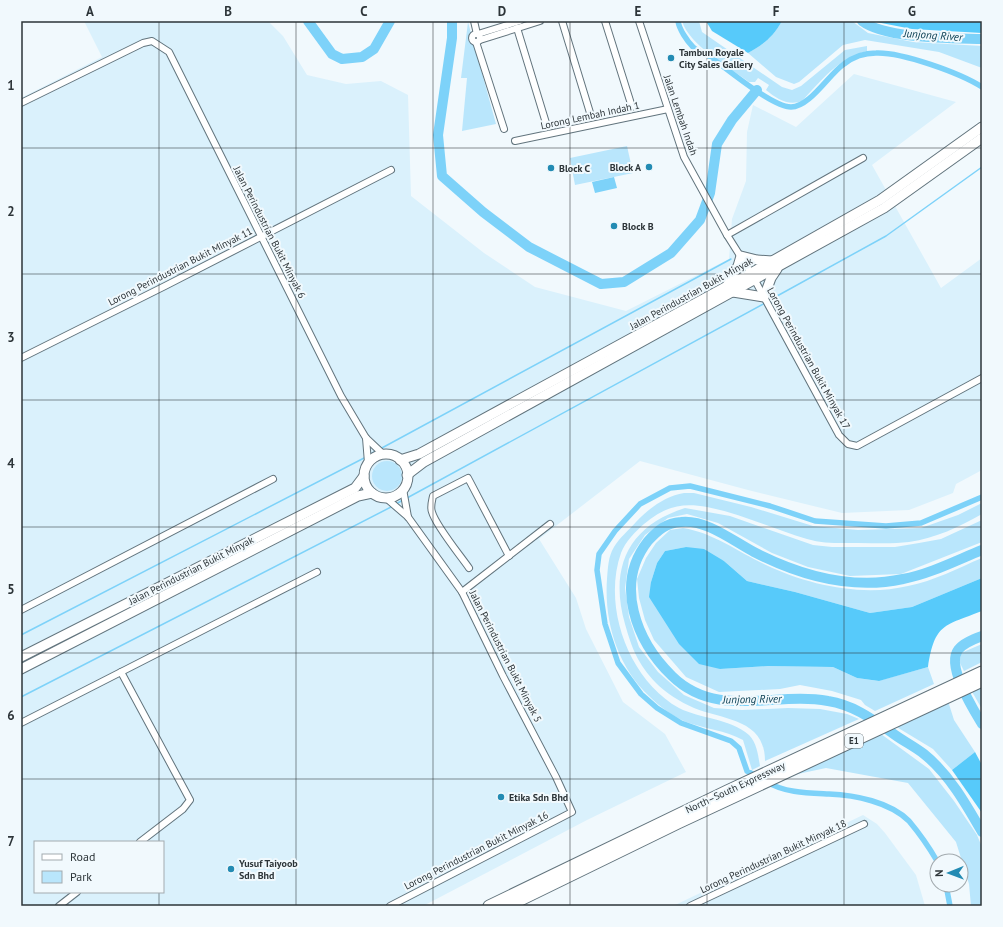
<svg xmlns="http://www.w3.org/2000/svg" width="1003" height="927" font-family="'PT Sans',sans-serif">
<rect width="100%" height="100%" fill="#f1f9fd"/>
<!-- built -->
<g fill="#daf1fc" fill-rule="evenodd">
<path d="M84,21H268L283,36L307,75L346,84L381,81L408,95L411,196L484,253L535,287L626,311L729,259L732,219L746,181L747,132L753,105L796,127L854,74L956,102L872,165L941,288L982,258V470L956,484L953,493L909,510L842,513L748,490L640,461L539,539L576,598L586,629L623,702L665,734L686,772L587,820L423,906H21V98L102,57ZM35,842H163V892H35Z"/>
<polygon points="863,815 877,824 885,833 916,875 925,906 673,906"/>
</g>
<!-- green -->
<g fill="#b9e6fc">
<path d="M682,21H699L702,32L782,87L792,90L801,86L845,50L867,46V51C836,60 824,78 802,101C788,106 777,99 766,90L769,85L758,78L755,82H749C730,68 689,45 682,21Z"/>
<path d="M782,21H852L868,33L913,42L982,46V68L939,52L865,40L843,45L799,82L794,84L776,77L748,53C763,45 773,37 782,21Z"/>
<polygon points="468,22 496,124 462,131 467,78 461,78"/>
<polygon points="627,146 633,173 575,185 570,158"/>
<circle cx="387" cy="476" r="15"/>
<path d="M684,493H694L751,507L813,526L858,530L921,528L958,515L982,503V514C959,527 936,538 909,542C893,544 875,543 858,543C841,543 824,544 807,539C773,529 742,514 707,507C681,502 664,507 644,524C636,531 625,542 621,553C602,607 629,680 679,708C700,719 730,718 749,735C757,743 758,755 760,766L752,770L743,740C725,730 705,729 686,722C672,716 659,706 649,696C617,666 604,621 607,579C608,568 608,557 614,547C619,538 629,530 636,522C649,508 666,496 684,493Z"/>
<path d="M685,508L730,516L813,545L832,547H895L919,543L941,539L982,520V542L901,574L850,576L808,567L772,553L718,523L687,514L668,518L645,535L629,559L625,588L629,617L639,647L658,672L684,695L714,708L742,710L788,708L820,709L847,714L859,719L765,761C765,719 724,720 694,708C680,702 666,693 656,683C638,664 632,649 625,624C609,568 628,526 685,508Z"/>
<path d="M683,528C714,533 738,552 766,565C808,585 862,597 908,586C934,581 958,568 982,558V578L912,607L870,613L795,592L747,581L724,561L686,547L665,551L657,563L651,582L720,669L768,666L833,667L857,678L878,681L928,667L934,684L875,711L865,705L861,700L832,691L800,685L780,689L719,692L686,677L654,640L645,620L639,598L637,579L646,558L656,543L670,530Z"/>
<polygon points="982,644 982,662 964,671 958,659 961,653"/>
<polygon points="982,685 982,709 971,690"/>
<polygon points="948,701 954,720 975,752 952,770 933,749 895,726"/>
<polygon points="881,734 929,769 954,801 977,835 982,847 982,906 971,906 969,884 956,842 908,783 826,768 793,775"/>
</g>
<!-- forest -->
<g fill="#57cafa">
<path d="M706,21H782C773,37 763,45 748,53L712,31Z"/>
<polygon points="871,21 982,21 982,33 912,29"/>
<path d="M686,547L704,549L724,561L747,581L795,592L870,613L912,607L982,578V611C944,626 935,623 928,667L879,681L857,678L833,667L768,666L720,669L699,664L679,644L649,597L651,582L657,563L665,551Z"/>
<polygon points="975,752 982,765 982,813 952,770"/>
</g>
<!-- water -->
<polygon fill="#7dd2f9" points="614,177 617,188 595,193 592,182"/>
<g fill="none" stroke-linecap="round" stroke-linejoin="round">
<!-- stream -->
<g stroke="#7dd2f9" stroke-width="1.5">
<polyline points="768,301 886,236 982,167"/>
<polyline points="380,449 731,259"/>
<polyline points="369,455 376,451"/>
<polyline points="407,498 765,303"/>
<polyline points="396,504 403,500"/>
<polyline points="21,635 366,457"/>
<polyline points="21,697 393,506"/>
</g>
<!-- canal -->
<g stroke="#7dd2f9" stroke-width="5.5">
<path d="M678,21C679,29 687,41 693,47C697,51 704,53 709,56C726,68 772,107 791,107C810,107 829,74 844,64C853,57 865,53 876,53C902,52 960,73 982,87"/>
<polyline points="758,777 747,771 739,748 731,741 681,723 657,708 641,694 618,663 605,624 597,570 599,554 615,531 640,504 670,488 690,486 770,506 815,521 886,526 921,523 982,497"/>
<path d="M767,782C785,793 808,793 829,794C855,795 890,802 909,821C919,833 929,847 937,861"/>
<polyline points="946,885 950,906"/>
</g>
<!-- river -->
<g stroke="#7dd2f9" stroke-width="10">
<polyline points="308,21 332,54 342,59 362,57 374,49 390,21"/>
<polyline points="452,21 452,38 438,135 442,176 483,212 529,247 601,284 624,282 671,253 700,220 710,193 717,144 732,120 757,90"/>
<path d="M862,21C886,39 951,38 982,39"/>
<path d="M982,550C957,560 930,574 903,579C852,590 799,575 754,552C733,541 706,519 681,522C666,523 658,530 648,541C614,584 636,641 672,676C717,720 775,691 828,701C853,705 871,718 891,732C901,740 914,746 924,754C949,774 966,804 982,832"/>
<path d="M982,636C974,639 963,643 958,650C946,666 973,709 982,724"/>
</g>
<!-- minor casing -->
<g stroke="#62747d" stroke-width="8">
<g id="minor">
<polyline points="474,21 477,34"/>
<polyline points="562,21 591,116"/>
<polyline points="605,21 632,107"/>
<polyline points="639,21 684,157 727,235 751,273 839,435 848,444 857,446 982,378"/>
<polyline points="517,28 546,123"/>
<polyline points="478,34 520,21"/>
<circle cx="476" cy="38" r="4"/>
<polyline points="480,40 540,21"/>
<polyline points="476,42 504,129"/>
<polyline points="21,103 143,43 152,41 169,52 341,396 366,438 383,454"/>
<polyline points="515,141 668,109"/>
<polyline points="727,235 863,158"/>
<polyline points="21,358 165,286 391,170"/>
<polyline points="366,438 368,463"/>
<polyline points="403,489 408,517"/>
<polyline points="386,498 408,517 462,592 503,676 556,777 572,812 390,906"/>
<path d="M469,568C460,555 436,526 432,512C430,507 432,501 433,496L468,478L509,556"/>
<polyline points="462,592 550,524"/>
<polyline points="21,610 273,479"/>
<polyline points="121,672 190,800 183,809 140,842"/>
<polyline points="21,723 317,572"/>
<polyline points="59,906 77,892"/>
<polyline points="690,906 864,824"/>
</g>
</g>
<!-- secondary casing -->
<g stroke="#62747d" stroke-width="11">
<g id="secondary">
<polyline points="728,284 738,266 741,256 757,260 772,261"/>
<polyline points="733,292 764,297 771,278 777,269"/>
<circle cx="386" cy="476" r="22"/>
<polyline points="400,460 419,454 751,273 880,200 982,127"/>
<polyline points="407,475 424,462 884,208 982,138"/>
<polyline points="21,657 355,488 364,476"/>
<polyline points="21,669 358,496 372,493"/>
</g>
</g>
<!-- motorway casing -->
<g stroke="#62747d" stroke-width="13">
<g id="motorway">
<polyline points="489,906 727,791 982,672"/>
<polyline points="508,906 678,823 982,681"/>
</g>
</g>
<!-- minor -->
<use href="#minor" stroke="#fff" stroke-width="6"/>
<!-- secondary -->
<use href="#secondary" stroke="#fff" stroke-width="9"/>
<!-- motorway -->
<use href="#motorway" stroke="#fff" stroke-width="11"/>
</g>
<!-- grid -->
<path fill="none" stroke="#2d3539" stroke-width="1" stroke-opacity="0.55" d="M159,21V842M296,21V906M433,21V906M570,21V906M707,21V906M844,21V906M21,148H982M21,274H982M21,400H982M21,527H982M21,653H982M21,779H982M159,892V906"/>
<!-- markers -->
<g fill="#238bb3" stroke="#f1f9fd" stroke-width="1.5">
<circle cx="671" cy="58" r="4"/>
<circle cx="649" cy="167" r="4"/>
<circle cx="551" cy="168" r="4"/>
<circle cx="614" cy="226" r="4"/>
<circle cx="501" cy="797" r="4"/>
<circle cx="231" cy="869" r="4"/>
</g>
<g text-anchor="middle" stroke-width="4" stroke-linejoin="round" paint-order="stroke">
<!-- shield labels -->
<rect fill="#f1f9fd" stroke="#687074" stroke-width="1" x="845" y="734" width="18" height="14" rx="3"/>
<g font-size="9" font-weight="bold" fill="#2d3539">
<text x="854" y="744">E1</text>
</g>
<!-- poi labels -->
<g font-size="10" font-weight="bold" fill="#2d3539" stroke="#f1f9fd" text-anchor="start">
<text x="679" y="56">Tambun Royale<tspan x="679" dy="12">City Sales Gallery</tspan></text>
<text x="641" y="171" text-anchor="end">Block A</text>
<text x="559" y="172">Block C</text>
<text x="622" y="230">Block B</text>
<text x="509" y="801">Etika Sdn Bhd</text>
<text x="239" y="867">Yusuf Taiyoob<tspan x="239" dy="12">Sdn Bhd</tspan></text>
</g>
<!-- street labels -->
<g font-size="10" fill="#2d3539" stroke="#f1f9fd">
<text transform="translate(590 115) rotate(-12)" y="4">Lorong Lembah Indah 1</text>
<text transform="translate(681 115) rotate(71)" y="4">Jalan Lembah Indah</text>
<text transform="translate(270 232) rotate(63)" y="4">Jalan Perindustrian Bukit Minyak 6</text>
<text transform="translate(180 266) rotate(-27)" y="4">Lorong Perindustrian Bukit Minyak 11</text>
<text transform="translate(691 293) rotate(-29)" y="4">Jalan Perindustrian Bukit Minyak</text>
<text transform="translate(809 358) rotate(61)" y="4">Lorong Perindustrian Bukit Minyak 17</text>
<text transform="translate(191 570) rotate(-27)" y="4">Jalan Perindustrian Bukit Minyak</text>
<text transform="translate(506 656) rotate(63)" y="4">Jalan Perindustrian Bukit Minyak 5</text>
<text transform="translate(735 787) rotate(-25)" y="4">North–South Expressway</text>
<text transform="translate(476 850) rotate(-27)" y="4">Lorong Perindustrian Bukit Minyak 16</text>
<text transform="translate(773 856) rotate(-25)" y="4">Lorong Perindustrian Bukit Minyak 18</text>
</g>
<!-- water labels -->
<g font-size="11" font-style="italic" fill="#053a4e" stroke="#f1f9fd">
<text transform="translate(933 35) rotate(4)" y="4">Junjong River</text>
<text transform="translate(752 699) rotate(-1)" y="4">Junjong River</text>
</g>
</g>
<!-- border -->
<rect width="1003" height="927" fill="none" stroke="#f1f9fd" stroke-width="44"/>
<!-- legend -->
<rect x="34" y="841" width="130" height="52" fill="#f1f9fd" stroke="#a3abaf"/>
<rect x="42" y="854" width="20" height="6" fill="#ffffff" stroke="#a3abaf"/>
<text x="70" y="861" font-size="12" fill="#2d3539">Road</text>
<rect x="42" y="871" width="20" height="12" fill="#b9e6fc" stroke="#a3abaf"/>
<text x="70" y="881" font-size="12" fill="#2d3539">Park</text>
<!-- north arrow -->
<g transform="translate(949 873) rotate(269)"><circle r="19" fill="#f1f9fd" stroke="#a3abaf"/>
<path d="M0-3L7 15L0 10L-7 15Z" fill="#238bb3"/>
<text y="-6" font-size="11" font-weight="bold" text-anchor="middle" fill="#2d3539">N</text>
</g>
<rect x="22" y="22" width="959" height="883" fill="none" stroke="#2d3539" stroke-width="1.5"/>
<g font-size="13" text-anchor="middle" font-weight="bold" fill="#2d3539">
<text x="90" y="16">A</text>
<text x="228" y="16">B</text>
<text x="364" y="16">C</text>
<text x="502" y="16">D</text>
<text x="638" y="16">E</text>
<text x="776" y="16">F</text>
<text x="912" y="16">G</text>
<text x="11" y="90">1</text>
<text x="11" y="216">2</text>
<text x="11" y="342">3</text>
<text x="11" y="468">4</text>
<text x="11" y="594">5</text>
<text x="11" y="720">6</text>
<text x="11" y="846">7</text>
</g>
</svg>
